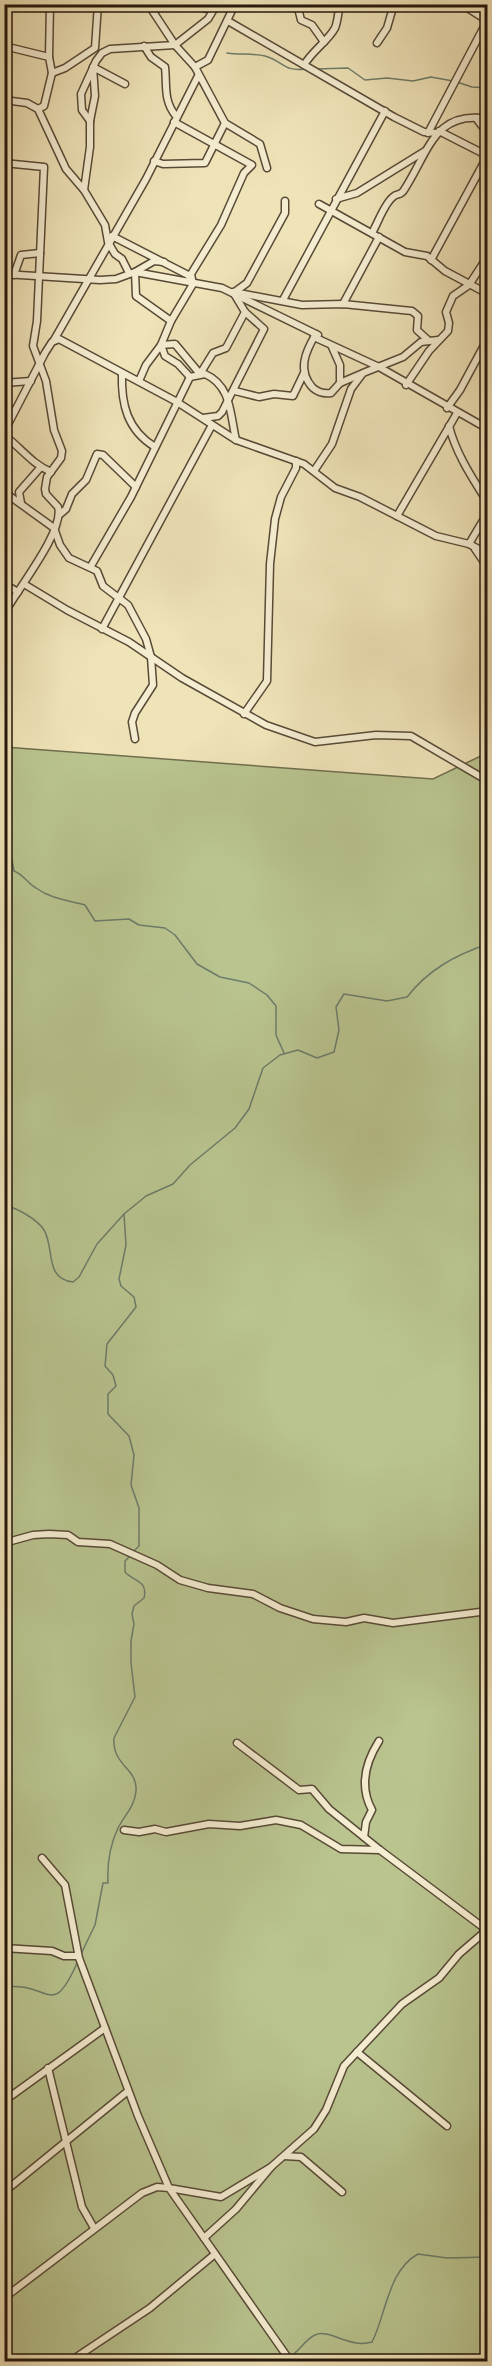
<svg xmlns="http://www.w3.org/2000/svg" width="492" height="2366" font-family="'Old Standard TT',serif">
<rect width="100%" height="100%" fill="#efe3b8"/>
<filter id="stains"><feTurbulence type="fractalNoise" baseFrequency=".00333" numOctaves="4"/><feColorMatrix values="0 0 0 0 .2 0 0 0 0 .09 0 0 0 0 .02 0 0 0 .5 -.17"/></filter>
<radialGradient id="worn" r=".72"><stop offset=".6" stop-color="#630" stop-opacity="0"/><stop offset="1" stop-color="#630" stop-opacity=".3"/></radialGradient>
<!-- green -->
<polygon fill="#b9c48f" stroke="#6f6e4e" stroke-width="1.5" points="4,747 433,779 487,753 487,2361 5,2361"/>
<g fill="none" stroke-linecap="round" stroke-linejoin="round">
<!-- stream -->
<g stroke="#6c7c6a" stroke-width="1.5">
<path d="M227,53C240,55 253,53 265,56C283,61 284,72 305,69"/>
<polyline points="316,69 348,68 365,80 387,78 413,81 431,77 453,81"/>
<polyline points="457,82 472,87 488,88"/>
<path d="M4,849L12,860L14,871C24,875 27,883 36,888C51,899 67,900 85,905L95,921L129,919L139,925L165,928L175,935L197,964L220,977L249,983L267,995L276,1006V1035L284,1053"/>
<path d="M4,1205C17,1208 37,1219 44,1230C55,1248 44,1279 73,1282L79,1277L97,1244L124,1214L146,1196L173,1184L190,1165L235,1128L249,1109L263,1068L280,1055L298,1050L317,1058L334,1052L339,1030L336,1007L344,994L387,1001L407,997C428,970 455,955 488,944"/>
<polyline points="124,1214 126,1245 119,1279 121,1286 134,1297 136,1307 107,1344 105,1366 113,1375 116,1386 108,1394 108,1414 129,1436 134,1455 131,1485 139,1508 139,1546 134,1551"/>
<path d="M81,1954L95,1925L103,1883H108C107,1864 110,1845 118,1828C124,1816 135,1806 136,1791C138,1768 112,1766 114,1738L135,1697L131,1663V1641L134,1624L132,1614L134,1606L144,1598C148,1580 134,1582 125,1572V1561L129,1557"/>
<path d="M4,1987C51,1981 51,2022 78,1961"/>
<path d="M290,2357C299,2351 306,2339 315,2335C329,2328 350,2349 372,2342C386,2315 388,2270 418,2254L447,2258L488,2257"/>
</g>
<!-- street casing -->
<g stroke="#584a37" stroke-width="9">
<g id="street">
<polyline points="148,4 175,45 195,67 225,123 260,144 267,168"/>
<polyline points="184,4 213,10"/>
<polyline points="297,4 301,20 312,25 324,42"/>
<polyline points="461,4 488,21"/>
<polyline points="228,21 394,117 424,132 437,133"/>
<polyline points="377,43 387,28 394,4"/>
<polyline points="4,46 49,57 52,73 44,106 38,109"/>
<path d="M144,46L151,57L165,67C167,84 163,101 176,116"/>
<polyline points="49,57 50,4"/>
<path d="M304,65C313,50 328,41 335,28C338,21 338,12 340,4"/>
<polyline points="195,67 208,60 235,4"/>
<polyline points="52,73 65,68 95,48 98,4"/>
<polyline points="4,100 27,103 38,109 66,169 84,190 105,225 108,242 115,254 122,259 129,273"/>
<polyline points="476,118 488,134"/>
<polyline points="90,121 95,96 93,67 125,84"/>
<polyline points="439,131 488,156"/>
<polyline points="428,133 487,21"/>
<polyline points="154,161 163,164 205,163 225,123"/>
<path d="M4,163L44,167L37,321L33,346L46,381L54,430L62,451L61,458L47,477L45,489L46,494L58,507C65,531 16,591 4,614"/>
<polyline points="84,190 90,147 90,121 82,110 81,94 96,61 102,53 110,49 175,45 208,19 217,4"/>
<polyline points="336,199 357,193 425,151"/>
<polyline points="319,204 405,252 427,256 445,271 488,294"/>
<path d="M372,233C378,223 384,204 393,197C397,193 401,196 404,190C428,154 434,109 488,119"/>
<polyline points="112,236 188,275 190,278"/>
<polyline points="431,260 488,155"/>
<polyline points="4,274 100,280 116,279 135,272 222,288 318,335"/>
<polyline points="14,275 21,255 40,253"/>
<polyline points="236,291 247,283 285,213 285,201"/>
<polyline points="239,293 302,305 343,304 412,311 418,316 417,330 429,341"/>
<polyline points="283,300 385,111"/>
<polyline points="343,304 379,237"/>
<polyline points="171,321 193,284 191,274 221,225 244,173 252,165 174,122"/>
<path d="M316,334C305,352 297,371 313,388C319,393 324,394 331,393L340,383L361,374"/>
<polyline points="314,337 379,367 488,429"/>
<polyline points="54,340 146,179 198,76"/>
<polyline points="332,347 340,365 340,383"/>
<path d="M122,373C121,404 127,430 155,447"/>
<polyline points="190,377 178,364 165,356 161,345 175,344 200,374 213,353 226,348 245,312"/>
<polyline points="139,381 146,365 161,345 171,321 136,296 135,272 154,261 164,262"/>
<polyline points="4,383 31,381"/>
<polyline points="406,385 429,351 448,331 449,323 446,312 453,296 469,285 488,256"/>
<polyline points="235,391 259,397 274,394 293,396 304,373"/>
<polyline points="447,408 460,390 488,338"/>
<polyline points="203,418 218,416 222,412 264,329 245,312 233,292"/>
<path d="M449,426C456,454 473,479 488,503"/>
<polyline points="4,432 45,353 52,342 59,339 177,402 236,440 304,464 335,488 360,497 436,536 469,544 488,554"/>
<path d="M4,435C21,448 32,464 51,472"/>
<polyline points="314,471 332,444 351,389 363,373 403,357 421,342 438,340"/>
<polyline points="4,492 54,528 60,545 69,558 97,571 103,586 128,605 146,639 151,657 153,685 135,713 132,722 135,739"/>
<polyline points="21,503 19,492 40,468"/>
<polyline points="59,515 66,509 72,494 86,480 97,454 103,455 136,487"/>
<polyline points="397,516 457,413"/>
<polyline points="469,544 488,512"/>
<polyline points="475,549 488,568"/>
<path d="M91,566L131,497L190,377L205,374C232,386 230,415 236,440"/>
<polyline points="4,584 18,592"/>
<polyline points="24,584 67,610 129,642 182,678 266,725 315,742 376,735 411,736 488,781"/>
<polyline points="102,629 212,425"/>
<polyline points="244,714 267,681 270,564 275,519 281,497 296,468 296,461"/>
<polyline points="4,1543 33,1535 49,1534 68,1535 78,1542 110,1544 157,1565 180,1580 208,1588 253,1594 280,1608 313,1619 346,1622 364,1618 393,1623 488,1611"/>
<polyline points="237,1743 299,1790 312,1789 329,1809 380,1850 488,1931"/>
<polyline points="124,1830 139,1832 155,1829 166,1832 209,1824 240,1826 276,1820 301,1825 341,1849 380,1850"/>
<path d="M364,1837L366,1822L372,1810C359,1786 365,1763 379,1741"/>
<polyline points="42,1858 65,1885 79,1958 138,2116 169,2188 221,2197 271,2167"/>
<polyline points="4,1948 52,1951 64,1956 78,1956"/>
<polyline points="357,2052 447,2126"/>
<polyline points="48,2068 82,2207 94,2228"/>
<polyline points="4,2101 105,2028"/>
<polyline points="284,2156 301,2157 342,2192"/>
<polyline points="4,2192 128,2091"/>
<polyline points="204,2238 236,2209 271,2167 314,2129 326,2110 344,2066 402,2004 439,1978 459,1954 488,1929"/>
<polyline points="4,2298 142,2193 157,2187 169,2188 291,2362"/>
<polyline points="69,2362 150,2308 215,2254"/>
</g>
</g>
<!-- street -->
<use href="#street" stroke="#f5edd1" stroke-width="6"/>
</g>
<!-- margin -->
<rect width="492" height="2366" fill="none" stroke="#efe3b8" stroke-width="24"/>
<rect x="6" y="6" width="480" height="2354" fill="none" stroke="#25170c" stroke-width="3"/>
<rect x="12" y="12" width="468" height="2342" fill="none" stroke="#25170c" stroke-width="1.5"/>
<rect width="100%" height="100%" filter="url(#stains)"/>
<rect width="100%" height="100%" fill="url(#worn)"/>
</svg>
